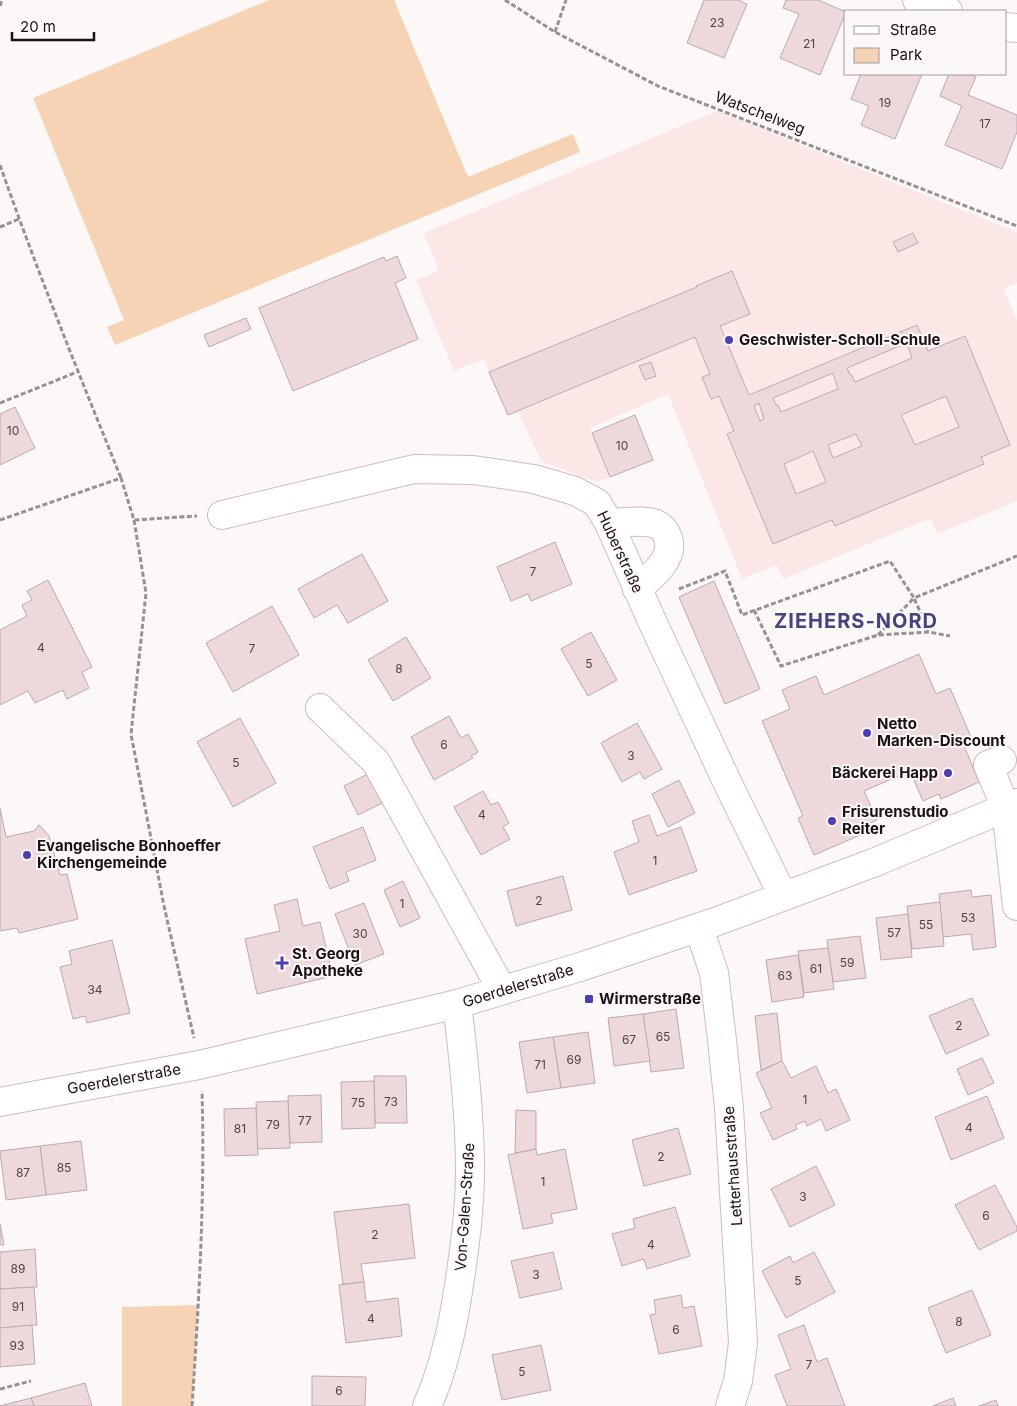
<svg xmlns="http://www.w3.org/2000/svg" width="1017" height="1406" font-family="Inter,sans-serif">
<rect width="100%" height="100%" fill="#fcf8f7"/>
<!-- built -->
<polygon fill="#fbe8e6" points="717,111 1017,232 1017,283 1004,289 1017,321 1017,501 937,534 931,518 783,579 777,565 742,579 668,394 590,428 610,477 597,482 541,461 518,411 502,404 484,359 454,371 416,280 439,271 424,233"/>
<!-- green -->
<g fill="#f6d3b4">
<polygon points="269,0 394,0 468,177 573,134 580,152 115,345 107,327 124,320 33,98"/>
<polygon points="198,1305 192,1406 122,1406 122,1307"/>
</g>
<!-- building -->
<g fill="#edd8dc" stroke="#bea9ae" fill-rule="evenodd">
<polygon points="704,0 738,0 747,4 724,58 687,43"/>
<polygon points="786,0 818,0 846,12 820,75 780,58 799,14 783,8"/>
<polygon points="861,74 922,74 895,139 861,125 869,106 851,99"/>
<polygon points="949,74 968,74 976,77 968,95 1017,115 1017,132 1002,169 945,145 962,106 940,96"/>
<polygon points="913,233 918,243 898,252 893,242"/>
<polygon points="397,256 406,278 395,283 418,339 293,391 259,308 384,257 386,261"/>
<path d="M732,271L750,314L720,326L749,395L917,325L928,351L965,336L1010,445L981,457L984,464L835,526L832,520L773,544L727,434L734,431L719,396L711,399L702,377L710,374L695,337L508,415L489,372L697,287L696,286ZM907,343L912,358L855,382L851,374L850,375L847,368ZM833,373L838,389L781,412L778,405H776L773,398ZM946,396L959,427L915,445L901,415ZM759,403L764,419L760,421L754,406ZM856,434L862,446L833,458L828,445ZM813,451L826,482L796,494L784,464Z"/>
<polygon points="246,318 251,329 209,347 204,335"/>
<polygon points="651,362 656,376 645,380 639,366"/>
<polygon points="15,407 35,448 0,465 0,414"/>
<polygon points="635,415 653,460 610,477 592,433"/>
<polygon points="555,542 572,584 531,601 528,594 511,601 497,567"/>
<polygon points="362,554 388,601 348,623 337,605 314,618 298,589"/>
<polygon points="48,580 92,667 82,672 89,688 67,699 63,690 35,703 28,691 0,705 0,630 27,616 22,605 32,600 27,591"/>
<polygon points="714,581 760,689 725,704 679,597"/>
<polygon points="272,606 299,655 233,692 206,643"/>
<polygon points="591,632 617,680 588,696 561,649"/>
<polygon points="406,637 431,678 393,701 368,660"/>
<polygon points="919,654 936,694 950,688 974,744 965,748 979,782 941,799 939,794 923,801 910,771 864,791 877,820 862,827 865,833 814,855 798,818 803,816 762,721 790,709 782,690 816,676 824,695"/>
<polygon points="449,716 461,738 468,734 478,752 471,756 473,758 434,780 411,737"/>
<polygon points="240,718 276,783 233,807 197,742"/>
<polygon points="637,723 662,769 644,779 640,772 622,782 601,743"/>
<polygon points="368,774 382,803 358,815 344,786"/>
<polygon points="679,780 695,813 668,827 652,794"/>
<polygon points="483,791 491,805 498,802 509,823 503,827 510,839 481,855 454,807"/>
<polygon points="0,808 6,837 34,831 39,825 49,836 60,875 67,874 78,919 19,933 17,928 0,931"/>
<polygon points="649,815 657,836 681,827 697,871 629,895 614,852 639,842 632,821"/>
<polygon points="363,827 376,860 346,872 349,881 330,889 313,847"/>
<polygon points="563,876 572,910 516,926 507,891"/>
<polygon points="403,881 420,918 400,927 384,890"/>
<polygon points="971,890 972,897 991,895 996,947 973,950 971,934 943,937 939,894"/>
<polygon points="297,899 303,926 320,922 333,976 257,994 245,939 280,931 274,905"/>
<polygon points="940,902 944,946 912,949 907,906"/>
<polygon points="364,903 384,954 355,965 335,914"/>
<polygon points="908,914 912,957 881,960 876,918"/>
<polygon points="860,936 866,978 833,982 827,940"/>
<polygon points="112,940 130,1013 87,1023 85,1016 73,1019 60,967 72,964 69,951"/>
<polygon points="828,948 834,989 804,993 798,951"/>
<polygon points="798,955 804,997 772,1002 766,960"/>
<polygon points="972,998 989,1035 946,1054 929,1016"/>
<polygon points="676,1009 684,1068 651,1072 643,1014"/>
<polygon points="777,1013 782,1061 761,1070 755,1016"/>
<polygon points="643,1014 650,1061 614,1066 608,1018"/>
<polygon points="588,1032 595,1083 561,1088 553,1037"/>
<polygon points="553,1037 561,1088 527,1093 519,1042"/>
<polygon points="982,1058 994,1083 968,1095 957,1069"/>
<polygon points="782,1061 791,1078 816,1066 828,1093 836,1089 850,1120 826,1131 821,1119 807,1126 805,1121 795,1125 797,1129 773,1140 760,1113 772,1108 756,1073"/>
<polygon points="374,1076 406,1076 407,1123 375,1123"/>
<polygon points="374,1081 375,1128 342,1129 341,1082"/>
<polygon points="321,1095 322,1142 290,1143 288,1096"/>
<polygon points="987,1096 1004,1138 951,1160 935,1117"/>
<polygon points="288,1101 290,1148 257,1149 256,1102"/>
<polygon points="256,1108 258,1155 225,1156 224,1109"/>
<polygon points="516,1110 536,1111 536,1149 515,1153"/>
<polygon points="678,1128 691,1174 644,1186 632,1140"/>
<polygon points="81,1141 87,1190 46,1195 40,1146"/>
<polygon points="40,1146 46,1195 6,1200 0,1151"/>
<polygon points="536,1149 537,1155 565,1149 577,1209 551,1214 553,1223 523,1229 508,1155"/>
<polygon points="816,1166 835,1205 790,1227 771,1189"/>
<polygon points="995,1185 1017,1227 1017,1231 979,1250 955,1205"/>
<polygon points="409,1204 415,1258 361,1264 364,1282 343,1284 334,1212"/>
<polygon points="675,1207 690,1256 647,1269 644,1259 622,1266 612,1234 635,1228 633,1219"/>
<polygon points="0,1224 4,1245 0,1245"/>
<polygon points="35,1249 37,1287 0,1289 0,1252"/>
<polygon points="553,1252 562,1289 520,1298 511,1261"/>
<polygon points="814,1252 835,1292 786,1318 762,1271 790,1256 793,1263"/>
<polygon points="364,1282 366,1302 398,1298 402,1336 346,1343 339,1285"/>
<polygon points="34,1287 37,1325 0,1328 0,1289"/>
<polygon points="972,1290 991,1335 946,1353 928,1308"/>
<polygon points="681,1295 683,1308 694,1306 702,1346 659,1354 650,1315 656,1314 654,1300"/>
<polygon points="32,1325 35,1364 0,1367 0,1328"/>
<polygon points="804,1325 817,1362 827,1358 845,1406 787,1406 775,1375 791,1369 778,1335"/>
<polygon points="541,1345 551,1390 502,1400 492,1355"/>
<polygon points="312,1376 366,1377 365,1406 312,1406"/>
<polygon points="85,1383 92,1406 34,1406 31,1398"/>
<polygon points="31,1398 34,1406 0,1406"/>
<polygon points="953,1398 956,1406 933,1406"/>
<polygon points="996,1400 998,1406 979,1406"/>
</g>
<g fill="none" stroke-linecap="round" stroke-linejoin="round">
<!-- minor casing -->
<g stroke="#d2bcba" stroke-width="30">
<g id="minor">
<polyline points="917,0 948,11"/>
<polyline points="1006,27 1017,28"/>
<polyline points="222,515 414,469 473,470 534,479 575,491 597,503 609,523 652,621 729,786 783,896"/>
<path d="M609,523C624,523 642,519 656,524C663,527 666,532 668,538C675,559 651,577 637,589"/>
<polyline points="320,708 376,762 502,990"/>
<polyline points="1002,760 988,765 1006,808 1017,906"/>
<polyline points="699,928 714,973 722,1040 729,1108 743,1343 738,1381 730,1406"/>
<polyline points="0,1102 199,1065 457,1004 580,967 715,922 873,863 1017,803"/>
<path d="M427,1406C444,1369 453,1326 459,1285C465,1247 470,1209 470,1171C470,1115 464,1059 457,1004"/>
</g>
</g>
<!-- path -->
<g stroke="#979291" stroke-width="3" stroke-dasharray="5 2.5" stroke-linecap="butt">
<polyline points="505,0 555,32 658,86 1017,226"/>
<polyline points="0,6 2,0"/>
<polyline points="555,32 566,0"/>
<path d="M0,165C37,271 79,374 121,478"/>
<polyline points="0,227 19,219"/>
<polyline points="0,403 77,372"/>
<polyline points="0,520 121,478 134,520 197,516"/>
<polyline points="134,520 146,593 131,734 164,906 194,1038"/>
<polyline points="679,589 725,571 742,615 890,561 914,598 1017,556"/>
<polyline points="754,610 781,666 878,635 929,632 950,636"/>
<polyline points="878,635 914,598 929,632"/>
<polyline points="0,1389 31,1381"/>
<path d="M192,1406C199,1301 205,1196 202,1091"/>
</g>
<!-- minor -->
<use href="#minor" stroke="#fff" stroke-width="28"/>
</g>
<!-- markers -->
<g fill="#4d3eb6" stroke="#fcf8f7" stroke-width="2">
<circle cx="729" cy="340" r="5"/>
<circle cx="867" cy="733" r="5"/>
<circle cx="948" cy="773" r="5"/>
<circle cx="832" cy="821" r="5"/>
<circle cx="27" cy="855" r="5"/>
<path d="M279.5 955.5h5v5h5v5h-5v5h-5v-5h-5v-5h5z"/>
<rect x="584" y="994" width="10" height="10" rx="2.5"/>
</g>
<g text-anchor="middle" stroke-width="4" stroke-linejoin="round" paint-order="stroke">
<!-- number labels -->
<g font-size="12" fill="#4f4444">
<text x="717" y="27">23</text>
<text x="809" y="48">21</text>
<text x="885" y="107">19</text>
<text x="985" y="128">17</text>
<text x="13" y="435">10</text>
<text x="622" y="450">10</text>
<text x="533" y="576">7</text>
<text x="41" y="652">4</text>
<text x="252" y="653">7</text>
<text x="589" y="668">5</text>
<text x="399" y="673">8</text>
<text x="444" y="749">6</text>
<text x="631" y="760">3</text>
<text x="236" y="767">5</text>
<text x="482" y="819">4</text>
<text x="655" y="865">1</text>
<text x="539" y="905">2</text>
<text x="402" y="908">1</text>
<text x="968" y="922">53</text>
<text x="926" y="929">55</text>
<text x="894" y="937">57</text>
<text x="360" y="938">30</text>
<text x="847" y="967">59</text>
<text x="816" y="973">61</text>
<text x="785" y="980">63</text>
<text x="95" y="994">34</text>
<text x="959" y="1030">2</text>
<text x="663" y="1041">65</text>
<text x="629" y="1044">67</text>
<text x="574" y="1064">69</text>
<text x="540" y="1069">71</text>
<text x="805" y="1104">1</text>
<text x="391" y="1106">73</text>
<text x="358" y="1107">75</text>
<text x="305" y="1125">77</text>
<text x="273" y="1129">79</text>
<text x="969" y="1132">4</text>
<text x="240" y="1133">81</text>
<text x="661" y="1161">2</text>
<text x="64" y="1172">85</text>
<text x="23" y="1177">87</text>
<text x="543" y="1186">1</text>
<text x="803" y="1201">3</text>
<text x="986" y="1220">6</text>
<text x="375" y="1239">2</text>
<text x="651" y="1249">4</text>
<text x="18" y="1273">89</text>
<text x="536" y="1279">3</text>
<text x="798" y="1285">5</text>
<text x="18" y="1311">91</text>
<text x="371" y="1323">4</text>
<text x="959" y="1326">8</text>
<text x="676" y="1334">6</text>
<text x="17" y="1350">93</text>
<text x="809" y="1369">7</text>
<text x="522" y="1376">5</text>
<text x="339" y="1395">6</text>
</g>
<!-- street labels -->
<g font-size="15" fill="#1a1212" stroke="#fcf8f7">
<text transform="translate(760 113) rotate(21)" y="5">Watschelweg</text>
<text transform="translate(620 552) rotate(65)" y="5">Huberstraße</text>
<text transform="translate(518 986) rotate(-17)" y="5">Goerdelerstraße</text>
<text transform="translate(124 1079) rotate(-10)" y="5">Goerdelerstraße</text>
<text transform="translate(733 1166) rotate(-94)" y="5">Letterhausstraße</text>
<text transform="translate(465 1207) rotate(-86)" y="5">Von-Galen-Straße</text>
</g>
<!-- poi labels -->
<g font-size="15" font-weight="bold" fill="#1a1212" stroke="#fcf8f7" text-anchor="start">
<text x="739" y="345">Geschwister-Scholl-Schule</text>
<text x="877" y="729">Netto<tspan x="877" dy="17">Marken-Discount</tspan></text>
<text x="938" y="778" text-anchor="end">Bäckerei Happ</text>
<text x="842" y="817">Frisurenstudio<tspan x="842" dy="17">Reiter</tspan></text>
<text x="37" y="851">Evangelische Bonhoeffer<tspan x="37" dy="17">Kirchengemeinde</tspan></text>
<text x="292" y="959">St. Georg<tspan x="292" dy="17">Apotheke</tspan></text>
<text x="599" y="1004">Wirmerstraße</text>
</g>
<!-- district labels -->
<g font-size="20" font-weight="bold" letter-spacing="1" fill="#454481" stroke="#fcf8f7">
<text x="856" y="628">ZIEHERS-NORD</text>
</g>
</g>
<!-- legend -->
<rect x="844" y="10" width="162" height="65" fill="#fcf8f7" stroke="#a29c9b"/>
<rect x="854" y="26" width="25" height="8" fill="#ffffff" stroke="#a29c9b"/>
<text x="890" y="35" font-size="15" fill="#1a1212">Straße</text>
<rect x="854" y="48" width="25" height="15" fill="#f6d3b4" stroke="#a29c9b"/>
<text x="890" y="60" font-size="15" fill="#1a1212">Park</text>
<!-- scale -->
<path d="M12 32v8h82v-8" fill="none" stroke="#1a1212" stroke-width="2.5"/>
<text x="20" y="32" font-size="15" fill="#1a1212" stroke="#fcf8f7" stroke-width="4" paint-order="stroke">20 m</text>
</svg>
